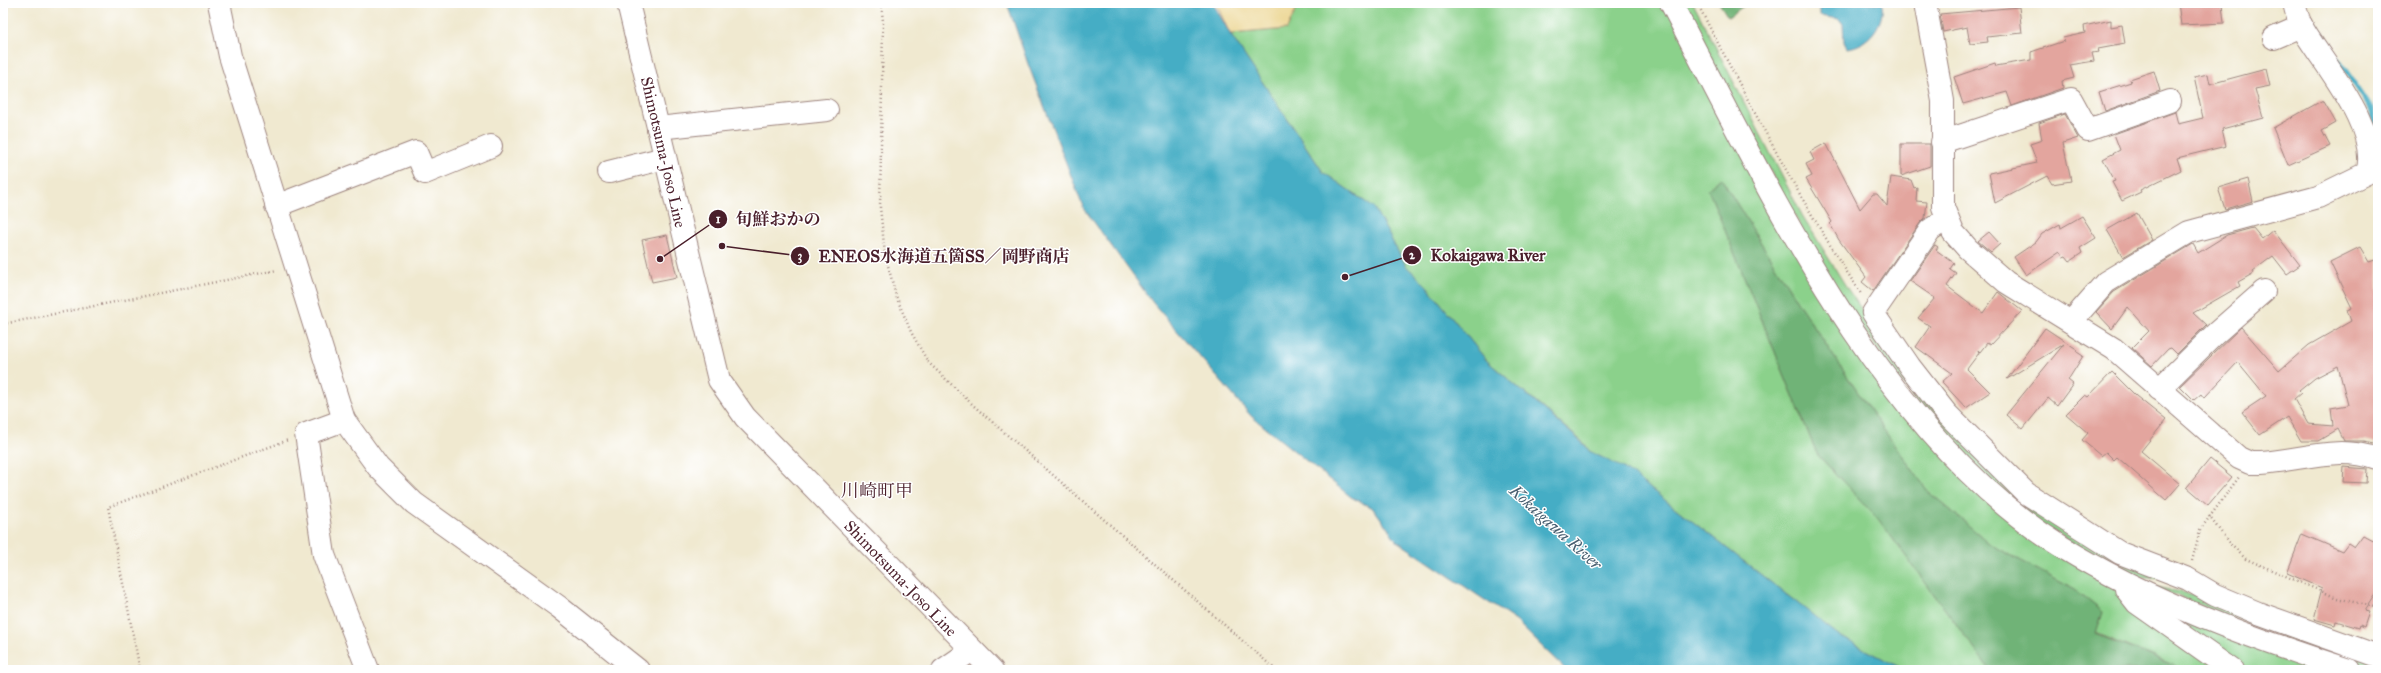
<svg xmlns="http://www.w3.org/2000/svg" width="2381" height="673" font-family="'IM FELL Great Primer','Noto Serif JP',serif">
<rect width="100%" height="100%" fill="#fff"/>
<filter id="ink" filterUnits="userSpaceOnUse"><feTurbulence type="fractalNoise" baseFrequency=".025" numOctaves="2"/><feDisplacementMap in="SourceGraphic" scale="8" xChannelSelector="R" yChannelSelector="G"/><feConvolveMatrix kernelMatrix="1 2 1 2 8 2 1 2 1" color-interpolation-filters="sRGB"/></filter>
<filter id="wash" filterUnits="userSpaceOnUse"><feTurbulence type="fractalNoise" baseFrequency=".012" numOctaves="4" result="noise"/><feDisplacementMap in="SourceGraphic" scale="16" xChannelSelector="R" yChannelSelector="G"/><feGaussianBlur stdDeviation="0.9" result="paint"/><feColorMatrix in="noise" values="0 0 0 0 0 0 0 0 0 0 0 0 0 0 0 0 0 1.4 0 .05"/><feComposite in="paint" operator="in"/></filter>
<g filter="url(#wash)">
<rect width="100%" height="100%" fill="#f0e9d0"/>
<!-- green -->
<g fill="#8bd18b" stroke="#6a785b">
<polygon points="1299,3 1666,3 1749,162 1945,458 2224,670 2185,670 2096,633 2103,612 2075,590 1990,544 1927,490 1871,412 1798,303 1721,178 1708,189 1817,454 1879,520 1990,670 1905,670 1841,637 1625,469 1589,451 1585,444 1487,361 1426,285 1406,266 1374,208 1323,172 1230,34 1287,29"/>
<polygon points="1679,3 1693,3 1802,215 1847,288 1905,373 2004,479 2193,586 2151,577 2126,577 2035,520 1940,436 1836,292"/>
<polygon points="2152,586 2205,597 2378,659 2378,670 2371,670 2343,661"/>
<polygon points="2142,602 2334,670 2243,670"/>
</g>
<!-- forest -->
<g fill="#70b377" stroke="#5d6951">
<polygon points="1719,3 1748,3 1728,17"/>
<polygon points="1721,178 1798,303 1871,412 1927,490 1990,544 2075,590 2103,612 2096,634 2185,670 1990,670 1879,520 1817,454 1708,189"/>
</g>
<!-- sand -->
<polygon fill="#eeda9e" stroke="#9c7c64" points="1216,3 1299,3 1287,29 1230,34"/>
<!-- water -->
<g fill="#45adc5" stroke="#486678">
<polygon points="1007,3 1213,3 1230,34 1323,172 1374,208 1406,266 1426,285 1487,361 1585,445 1589,451 1625,469 1841,637 1905,670 1566,670 1516,621 1397,541 1374,509 1351,497 1251,416 1153,303 1083,207 1028,64"/>
<path d="M1820,3H1882C1885,24 1869,45 1847,48L1844,42L1843,24L1839,19L1820,16Z"/>
</g>
<g fill="none" stroke-linecap="round" stroke-linejoin="round">
<!-- stream -->
<polyline stroke="#45adc5" stroke-width="5" points="2309,17 2371,108 2378,132"/>
</g>
<g id="blocks">
<!-- building -->
<g fill="#e3a59e" fill-rule="evenodd">
<polygon points="2178,3 2222,3 2224,23 2181,25"/>
<polygon points="2019,7 2022,33 1987,37 1988,42 1970,44 1967,27 1943,32 1940,14"/>
<polygon points="2111,20 2111,27 2122,25 2125,44 2098,49 2099,52 2092,53 2094,61 2070,65 2074,78 2062,81 2063,88 2012,106 2007,92 1963,104 1954,77 1995,63 1996,66 2031,60 2031,52 2064,41 2063,38 2085,33 2084,26"/>
<polygon points="2266,69 2270,86 2255,89 2263,118 2222,129 2226,146 2177,158 2181,170 2140,190 2141,192 2122,201 2112,182 2115,181 2103,159 2120,150 2114,134 2175,112 2178,124 2203,118 2194,77 2208,74 2210,84"/>
<polygon points="2154,71 2160,91 2105,111 2099,92 2131,82 2130,79"/>
<polygon points="2323,100 2336,123 2322,131 2330,146 2288,165 2273,128"/>
<polygon points="2065,114 2078,138 2063,143 2071,181 2052,184 2047,176 1995,203 1989,173 2037,163 2030,144 2042,140 2039,123"/>
<polygon points="1826,143 1860,209 1873,194 1877,194 1887,206 1891,177 1911,180 1914,188 1917,187 1916,201 1927,202 1925,218 1920,223 1873,291 1862,282 1866,277 1839,240 1830,224 1832,222 1806,179 1812,176 1806,164 1814,160 1810,152"/>
<polygon points="1901,144 1930,144 1930,166 1901,176"/>
<polygon points="2248,179 2253,201 2225,209 2218,188"/>
<polygon points="2137,213 2152,240 2123,257 2107,230"/>
<polygon points="2082,216 2096,238 2080,248 2082,253 2070,261 2066,256 2063,257 2060,252 2026,275 2014,257 2036,242 2042,234 2060,224 2061,228"/>
<polygon points="2253,228 2262,239 2273,230 2300,265 2287,274 2273,256 2253,271 2254,273 2238,282 2240,286 2193,313 2206,325 2177,354 2171,348 2168,349 2152,366 2132,348 2149,331 2128,307 2112,329 2096,312 2114,292 2193,244 2198,253 2227,235"/>
<polygon points="1989,232 2000,244 1991,252 1978,241"/>
<polygon points="667,235 677,277 652,282 642,240"/>
<polygon points="1935,245 1938,247 1936,250 1954,263 1950,269 1956,273 1947,286 1983,313 1998,292 2022,311 1990,345 1987,343 1980,352 1978,350 1979,353 1967,369 1990,392 1966,408 1942,382 1952,373 1916,347 1930,326 1918,318 1935,298 1910,281"/>
<path d="M2360,247L2369,262L2378,259V444L2364,441H2344L2338,429L2318,441H2301L2287,417L2260,435L2242,412L2266,396L2238,362L2204,398L2201,394L2194,400L2180,386L2241,327L2279,371L2309,345L2351,321L2347,310L2352,308L2330,262ZM2338,366L2348,405L2331,408L2333,426L2308,424L2294,399L2301,393L2299,391L2315,378Z"/>
<polygon points="2045,328 2078,350 2077,352 2083,356 2068,380 2073,384 2057,406 2048,398 2023,429 2006,415 2064,344 2007,379"/>
<polygon points="2112,372 2136,396 2166,420 2141,451 2180,484 2166,500 2117,457 2114,460 2106,452 2101,456 2082,440 2088,433 2066,414 2085,395 2088,397"/>
<polygon points="2210,459 2232,477 2208,505 2187,487"/>
<polygon points="2344,467 2367,469 2366,483 2343,482"/>
<polygon points="2302,534 2342,551 2348,543 2354,547 2363,535 2378,543 2378,590 2364,611 2369,612 2364,627 2360,625 2359,628 2336,621 2335,625 2314,619 2322,588 2287,573"/>
</g>
</g>
</g>
<g filter="url(#ink)">
<use href="#blocks" fill-opacity="0" stroke="#9d847e" stroke-width="1"/>
<g fill="none" stroke-linecap="round" stroke-linejoin="round">
<!-- minor casing -->
<g stroke="#9d847e" stroke-width="24">
<g id="minor">
<polyline points="219,3 230,56 344,420 378,467 414,503 559,607 638,670"/>
<path d="M1671,3C1767,187 1881,435 2062,547C2151,602 2251,638 2350,670"/>
<path d="M1925,3L1943,101V207L1953,232L1968,249L2006,282L2114,349L2239,458L2250,463H2261C2303,460 2336,445 2378,459"/>
<polyline points="2274,38 2302,26"/>
<polyline points="658,128 827,110"/>
<polyline points="1942,142 2071,99 2088,130 2170,101"/>
<polyline points="609,172 665,158"/>
<polyline points="276,206 416,152 425,173 491,146"/>
<polyline points="1946,219 1930,230 1873,313 1910,367 1946,413 2026,493 2120,553 2188,579 2215,595 2258,613 2378,656"/>
<path d="M2071,322L2106,282L2189,232L2318,197L2367,173C2381,129 2323,64 2303,29C2299,21 2296,12 2294,3"/>
<polyline points="2159,389 2215,334 2264,291"/>
<polyline points="344,420 306,434 324,555 368,670"/>
<polyline points="2126,589 2137,603 2232,670"/>
<polyline points="943,670 972,650"/>
</g>
</g>
<!-- major casing -->
<g stroke="#9d847e" stroke-width="24">
<polyline id="major" points="628,3 719,380 745,417 992,670"/>
</g>
<!-- path -->
<g stroke="#9d847e" stroke-width="2.5" stroke-dasharray="1 3" stroke-linecap="butt">
<polyline points="881,3 883,21 880,207 885,254 896,296 911,332 928,362 974,406 1276,670"/>
<path d="M1697,3C1749,102 1800,202 1862,295"/>
<polyline points="3,324 277,270"/>
<polyline points="2209,516 2230,544 2246,559 2337,598 2378,608"/>
<polyline points="2192,561 2200,530 2239,477"/>
<polyline points="140,670 108,507 288,440"/>
</g>
<!-- minor -->
<use href="#minor" stroke="#fff" stroke-width="22"/>
<!-- major -->
<use href="#major" stroke="#fff" stroke-width="22"/>
</g>
</g>
<g text-anchor="middle" stroke-width="3" stroke-linejoin="round" paint-order="stroke">
<!-- street labels -->
<g font-size="16" fill="#4a1f2b" stroke="#fff">
<text transform="translate(664 152) rotate(77)" y="6">Shimotsuma-Joso Line</text>
<text transform="translate(901 578) rotate(46)" y="6">Shimotsuma-Joso Line</text>
</g>
<!-- water labels -->
<g font-size="17" font-style="italic" fill="#485f70" stroke="#fff">
<text transform="translate(1556 527) rotate(42)" y="6">Kokaigawa River</text>
</g>
<!-- quarter labels -->
<g font-size="18" fill="#4a1f2b" stroke="#fff">
<text x="877" y="497">川崎町甲</text>
</g>
</g>
<!-- callouts -->
<path fill="none" stroke="#4a1f2b" stroke-width="1.5" d="M660 259L718 219M1345 277L1412 255M722 246L800 256"/>
<g fill="#4a1f2b" stroke="#fff" stroke-width="1.5">
<circle cx="660" cy="259" r="4"/>
<circle cx="1345" cy="277" r="4"/>
<circle cx="722" cy="246" r="4"/>
<circle cx="718" cy="219" r="10"/>
<circle cx="1412" cy="255" r="10"/>
<circle cx="800" cy="256" r="10"/>
</g>
<g font-size="12" text-anchor="middle" font-weight="bold" fill="#fff">
<text x="718" y="223">1</text>
<text x="1412" y="259">2</text>
<text x="800" y="260">3</text>
</g>
<g font-size="17" text-anchor="middle" font-weight="bold" fill="#4a1f2b" stroke="#fff" stroke-width="3" stroke-linejoin="round" paint-order="stroke">
<text x="778" y="225">旬鮮おかの</text>
<text x="1488" y="261">Kokaigawa River</text>
<text x="944" y="262">ENEOS水海道五箇SS／岡野商店</text>
</g>
<!-- margin -->
<rect width="2381" height="673" fill="none" stroke="#fff" stroke-width="16"/>
</svg>
